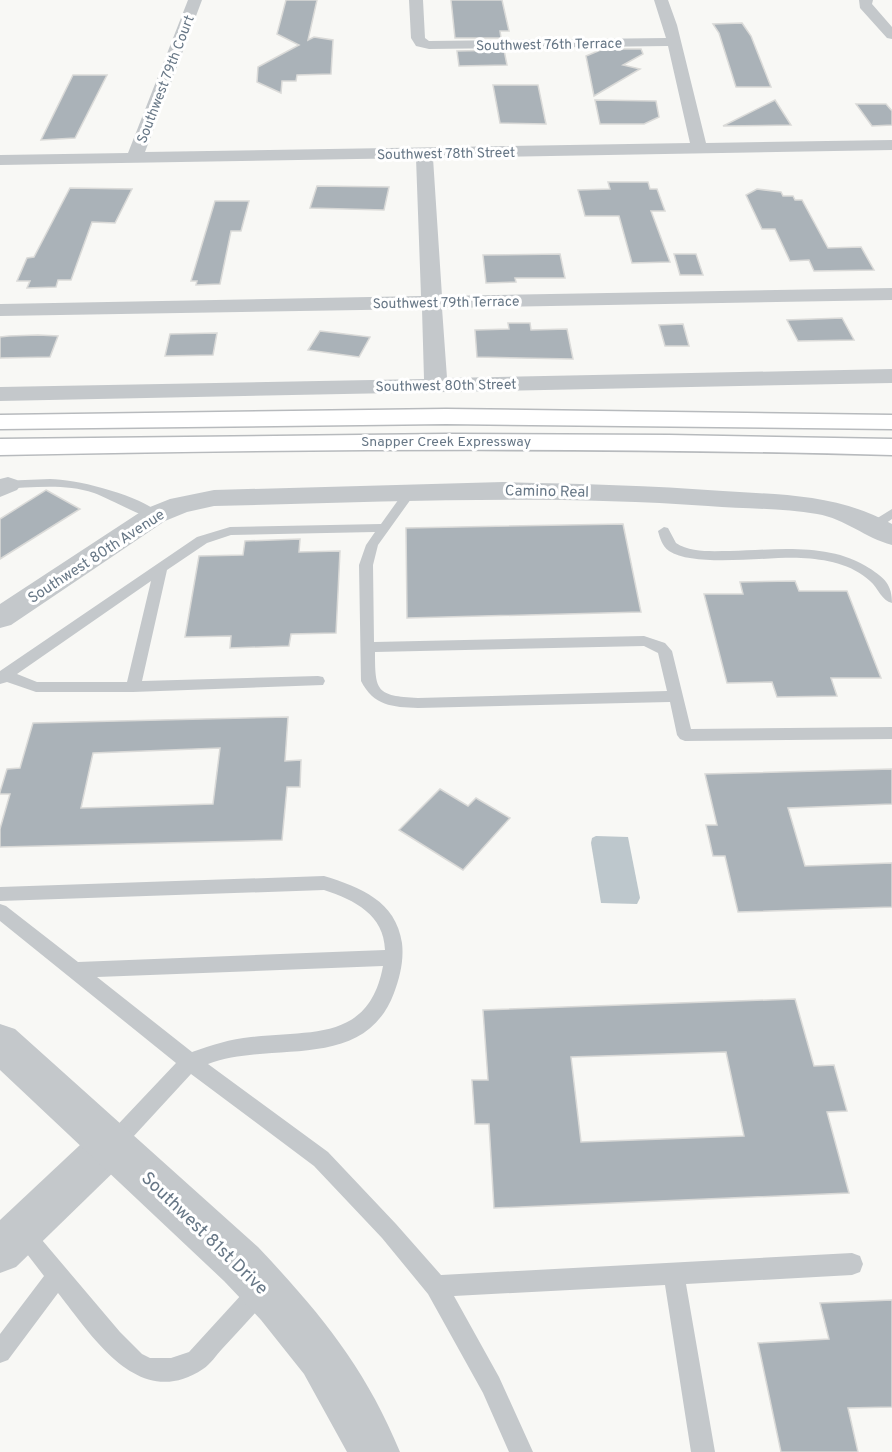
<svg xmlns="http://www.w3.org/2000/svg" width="892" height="1452" font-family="Overpass,sans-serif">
<rect width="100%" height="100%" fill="#f8f8f5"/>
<!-- water -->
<polygon fill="#bdc7cc" points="596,836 628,837 640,898 637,904 601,903 591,843 592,838"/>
<!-- building -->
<g fill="#aab2b8" stroke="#dadad8" stroke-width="1.5" fill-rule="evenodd">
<polygon points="286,0 317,0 308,40 314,37 333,40 331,74 297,75 296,81 282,81 281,93 257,82 258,67 299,45 277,34"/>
<polygon points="451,0 502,0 509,31 500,31 501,38 455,38"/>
<polygon points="742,23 751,36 771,87 736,87 719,33 713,24"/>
<polygon points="603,49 641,49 643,54 623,65 640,69 594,96 586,56"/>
<polygon points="504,50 507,65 459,66 457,51"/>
<polygon points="73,75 107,75 75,138 41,140"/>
<polygon points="493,85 538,85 546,124 500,123"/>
<polygon points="595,100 656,101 659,117 644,124 600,124"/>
<polygon points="775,100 791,125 723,126"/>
<polygon points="856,104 886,104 892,111 892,125 872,126"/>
<polygon points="608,182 648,182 650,189 657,189 665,211 651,211 670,262 632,263 619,216 585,216 578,190 610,189"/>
<polygon points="317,186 389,187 384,210 310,208"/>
<polygon points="70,188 132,189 115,223 92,222 71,280 58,280 56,287 27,288 30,281 17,281 27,258 34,257"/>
<polygon points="757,189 781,192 783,196 793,196 795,200 802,200 828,248 861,247 874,270 814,271 809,260 790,261 775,229 762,229 746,195"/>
<polygon points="215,201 249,201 241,231 231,231 220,284 196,285 197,281 191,281"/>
<polygon points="560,254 565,278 515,278 516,282 486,283 483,255"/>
<polygon points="674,254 696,254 703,275 680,275"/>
<polygon points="842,318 854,340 798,341 787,320"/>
<polygon points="508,323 530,323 531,330 567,329 573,359 477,357 475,330 509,329"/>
<polygon points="683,324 689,346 665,346 659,325"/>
<polygon points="320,331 370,337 359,357 308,350"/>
<polygon points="217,333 213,355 165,356 170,334"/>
<polygon points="9,336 38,335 58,336 50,357 0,358 0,337"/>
<polygon points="46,490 80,509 0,559 0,519"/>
<polygon points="623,524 641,612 407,618 406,528"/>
<polygon points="300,539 299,552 340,551 336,633 291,634 289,646 230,648 231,636 185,637 199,556 243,555 245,541"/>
<polygon points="795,581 799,591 847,591 881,678 831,678 837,696 777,697 772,682 727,683 704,594 743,594 740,582"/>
<path d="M288,717L285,761L301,760L300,787H287L282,840L0,847V829L10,794H0V792L7,769L20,768L33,723ZM220,748L213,804L81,808L93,753Z"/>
<polygon points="892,769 892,804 788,808 805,866 892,863 892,907 738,912 725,856 713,856 706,825 717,825 705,774"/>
<polygon points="440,789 468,806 476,798 510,818 463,870 399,830"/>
<path d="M795,999L814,1066L834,1065L847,1111L827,1112L849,1193L494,1208L489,1124H475L472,1080H488L483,1010ZM726,1052L744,1136L581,1142L571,1057Z"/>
<polygon points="892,1300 892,1407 848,1408 858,1452 781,1452 758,1343 829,1339 820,1303"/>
</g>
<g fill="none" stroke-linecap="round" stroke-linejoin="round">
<!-- motorway casing -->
<g stroke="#b7babd" stroke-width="3">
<g id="motorway">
<polygon points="446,409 892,415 892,429 446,424 0,429 0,415"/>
<path d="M446,434L669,435L892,439V455C595,447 297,449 0,455V439Z"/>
</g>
</g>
<!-- service -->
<g fill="#c4c8cb" fill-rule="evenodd">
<path d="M50,479C77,479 143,496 161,515L159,518C147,521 109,498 94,493C63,483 32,488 0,489V481Z"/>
<path d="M410,488L416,492L378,545L373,565L374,642L644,636L665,643L672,651L691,729L892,727V739L685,741L680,739L677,735L670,702L418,708C392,707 374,706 361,681L359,565L366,545L375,532L231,535L207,543L167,570L142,681L318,676L323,677L325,681L323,685L133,692H36L7,682L0,684V671L197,537L230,527L381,524L406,489ZM151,581L127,682H37L17,674ZM644,646L658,653L667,691L418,698C376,696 375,691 375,652Z"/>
<polygon points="892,509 892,519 879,528 871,528 869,525 871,522"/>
<path d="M664,527L668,528L676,543C691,553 713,551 730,551C775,550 829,542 869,568C885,578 892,585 892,603C882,601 878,588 870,581C852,564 825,559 801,558C769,556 695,568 669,551C662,546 660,538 658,531Z"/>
<path d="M324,876C360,887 396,901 402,943C404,960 400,977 394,993C364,1073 272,1040 208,1064L328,1152L396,1224L441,1275L852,1253L860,1256L863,1264L860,1272L852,1275L686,1284L715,1452H691L665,1285L454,1296L499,1377L533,1452H509L483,1393L428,1294L382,1238L314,1166L191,1074L121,1150L114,1153L107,1150L104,1143L107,1136L176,1063L0,921V904L6,906L78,962L385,950C384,915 355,900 324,890L0,901V887ZM383,966C369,1042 311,1030 251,1037C230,1039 212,1045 192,1052L97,977Z"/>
<path d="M24,1223L31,1227L120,1332L142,1354L150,1358H171L189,1352L253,1282L261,1279L269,1282L272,1290L269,1298C253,1315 238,1332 222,1349C216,1355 211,1364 203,1369C139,1412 93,1337 58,1293L8,1360L0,1363V1334L44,1276L17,1241L13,1234L17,1227Z"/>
</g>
<!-- minor -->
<g fill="#c4c8cb" fill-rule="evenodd">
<polygon points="188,0 202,0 145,152 690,143 668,46 429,49 416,46 411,38 409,0 423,0 425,38 429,41 666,38 654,0 668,0 677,25 706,143 892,140 892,150 433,158 442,296 892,288 892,300 442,308 447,378 892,369 892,383 0,401 0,387 424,379 422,309 0,316 0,304 421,296 416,158 0,165 0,155 128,153"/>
<polygon points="859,0 873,0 872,4 892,27 892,39 887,38 860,8"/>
<polygon points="8,477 17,480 21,485 17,490 0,497 0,479"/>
<polygon points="111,1124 126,1130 132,1145 126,1160 16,1267 0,1273 0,1220 96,1130"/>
</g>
<!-- tertiary -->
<g fill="#c4c8cb" fill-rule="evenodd">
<path d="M503,482C577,484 650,485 723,491C784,495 837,494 892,524V545C865,538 846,519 817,514C782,508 744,509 708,506C544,494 379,502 214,506L187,512L165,521L11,625L0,628V604L145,509L170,499L214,490Z"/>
<path d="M0,1024L15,1029L258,1247C320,1313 365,1367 400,1452H347L304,1374L261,1320L224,1281L0,1070Z"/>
</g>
<!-- motorway -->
<use href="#motorway" fill="#fff" fill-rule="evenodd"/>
</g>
<g text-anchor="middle" stroke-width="6" stroke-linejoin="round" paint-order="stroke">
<!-- far-street labels -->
<g font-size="14" fill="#677786" stroke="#fff">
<text transform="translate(549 44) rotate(-1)" y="5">Southwest 76th Terrace</text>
<text transform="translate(165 79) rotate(-69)" y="5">Southwest 79th Court</text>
<text transform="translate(446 153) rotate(-1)" y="5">Southwest 78th Street</text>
<text transform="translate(446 302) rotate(-1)" y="5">Southwest 79th Terrace</text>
<text transform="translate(446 385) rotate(-1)" y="5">Southwest 80th Street</text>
<text x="446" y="446">Snapper Creek Expressway</text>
</g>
<!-- street labels -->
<g font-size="15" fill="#677786" stroke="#fff">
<text transform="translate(547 491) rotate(1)" y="5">Camino Real</text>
<text transform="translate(96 556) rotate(-33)" y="5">Southwest 80th Avenue</text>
</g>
<!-- near-street labels -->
<g font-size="18" fill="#677786" stroke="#fff">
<text transform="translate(205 1233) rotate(44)" y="6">Southwest 81st Drive</text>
</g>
</g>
</svg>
